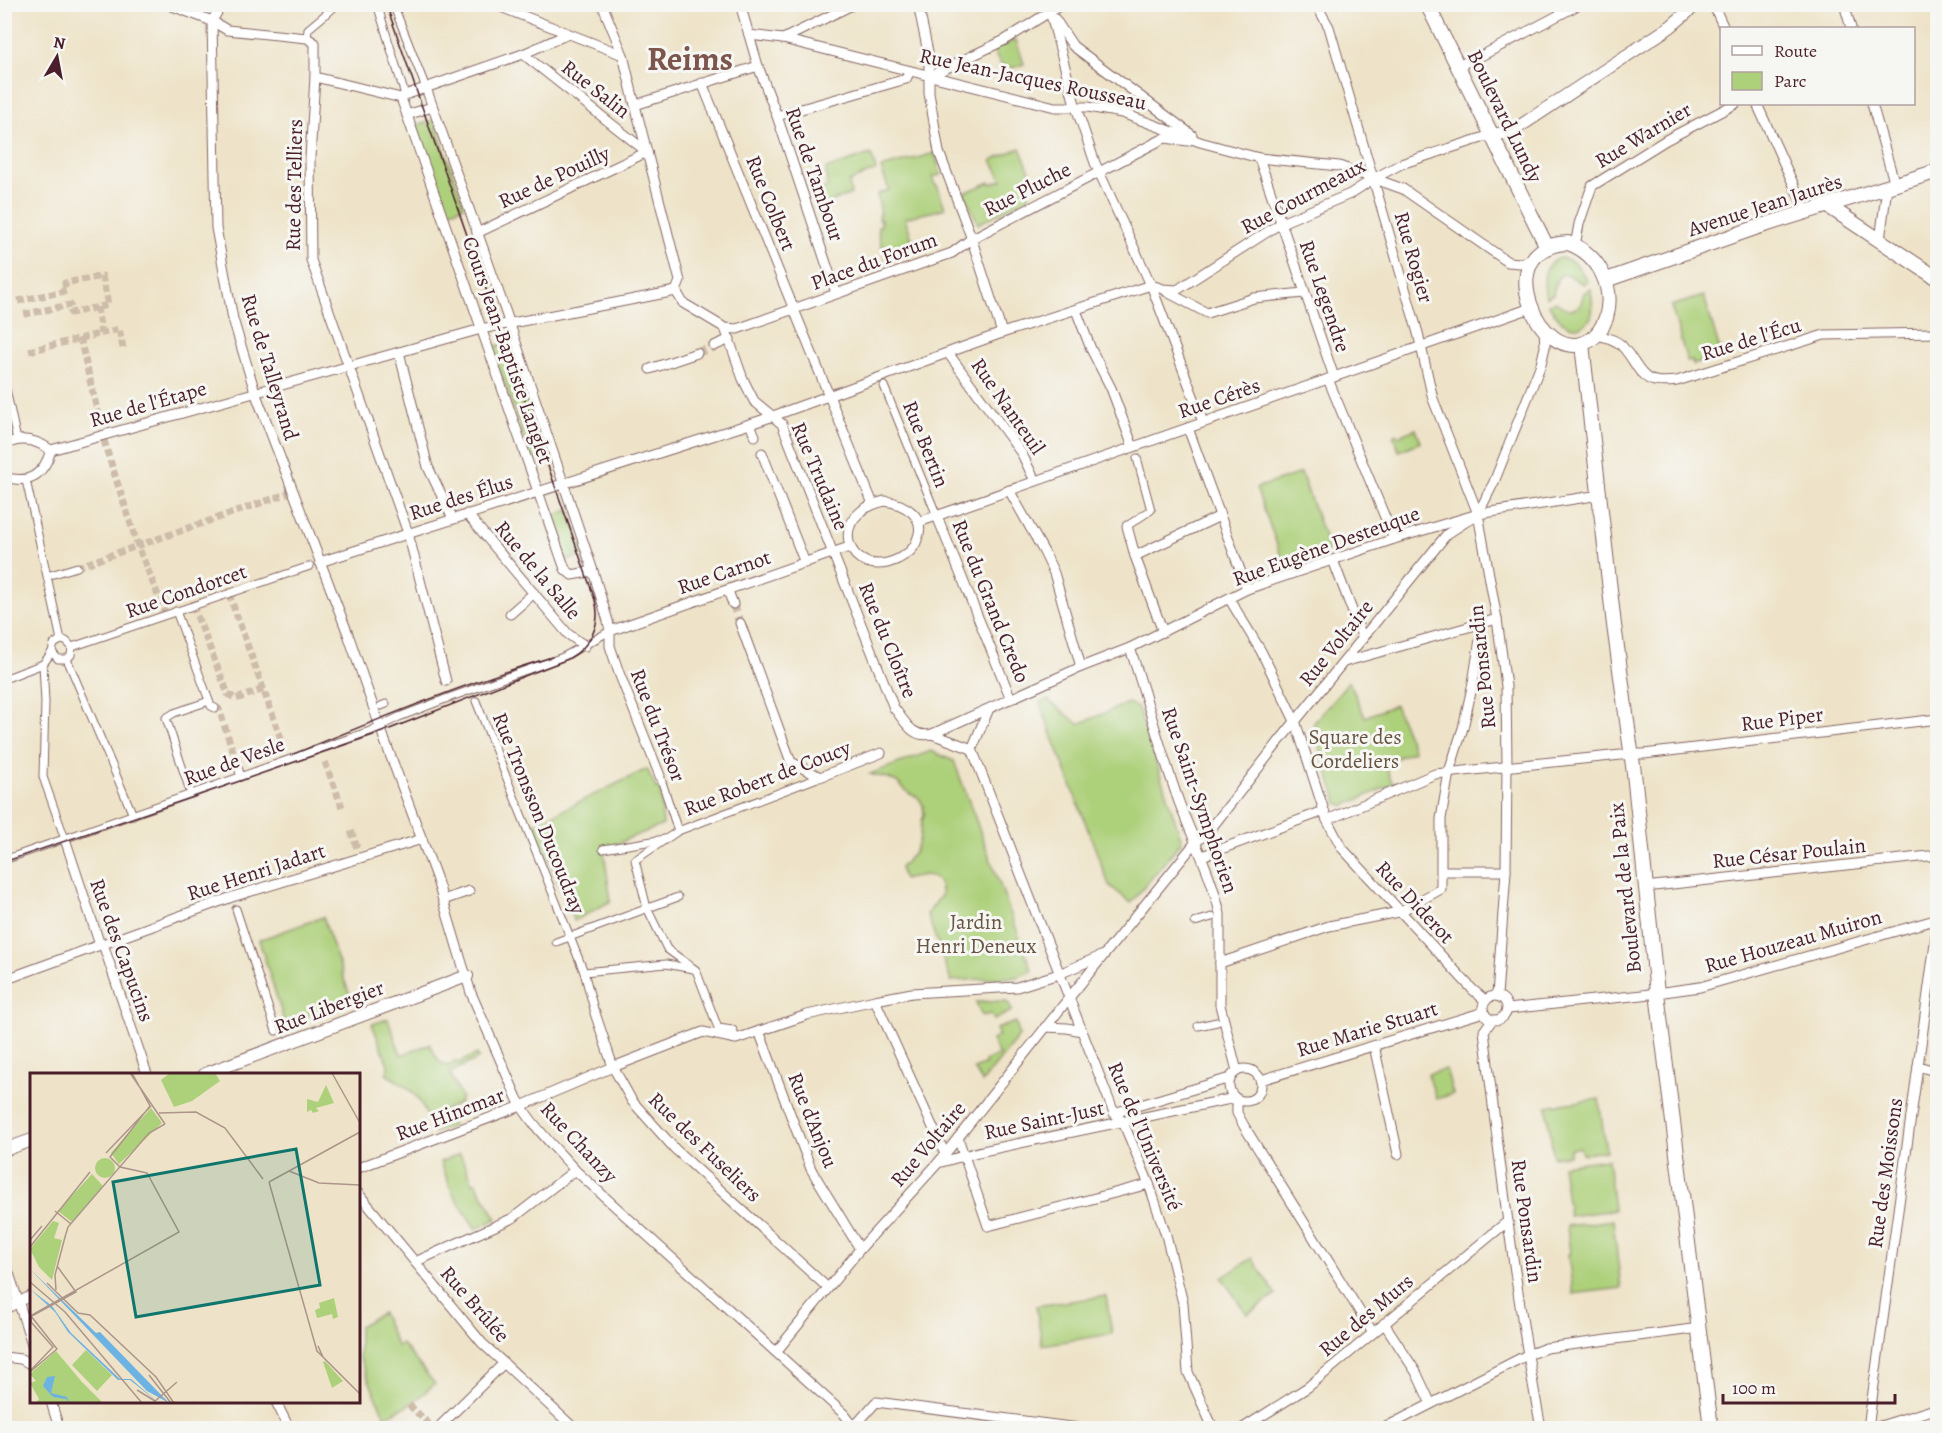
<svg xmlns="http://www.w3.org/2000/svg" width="1942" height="1433" font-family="Alegreya,serif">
<rect width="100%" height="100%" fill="#f6f6f2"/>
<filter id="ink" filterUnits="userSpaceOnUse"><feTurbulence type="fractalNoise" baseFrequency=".0167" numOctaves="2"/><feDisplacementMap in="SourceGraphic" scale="12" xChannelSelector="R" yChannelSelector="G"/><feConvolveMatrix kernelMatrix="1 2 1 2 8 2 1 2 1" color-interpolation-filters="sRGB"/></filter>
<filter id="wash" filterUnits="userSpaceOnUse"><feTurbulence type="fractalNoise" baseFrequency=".008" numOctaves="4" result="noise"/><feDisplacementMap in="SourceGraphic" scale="24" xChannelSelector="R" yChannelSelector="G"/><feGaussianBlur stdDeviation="1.35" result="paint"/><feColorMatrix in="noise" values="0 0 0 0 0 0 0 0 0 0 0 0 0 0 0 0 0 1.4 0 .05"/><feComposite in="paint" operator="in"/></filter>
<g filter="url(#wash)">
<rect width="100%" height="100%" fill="#eee3c8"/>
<!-- green -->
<g fill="#add07a" stroke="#7c7852" stroke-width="1.5">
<polygon points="1016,40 1024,64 1012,68 1000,64 993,50"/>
<polygon points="434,120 464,206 446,213 415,126"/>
<polygon points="1020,148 1031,174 1022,178 1030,197 978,224 964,193 990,182 991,184 1002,180 992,160"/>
<path d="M935,153L941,175L932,177L935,185H937L945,208C931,213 919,214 905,218L916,251L887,261L879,237L878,226H881V220H879L880,208L877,194L889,190L881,168Z"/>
<polygon points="871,154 876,170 849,182 851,194 815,208 814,193 827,187 826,169"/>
<path d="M1560,258C1575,259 1581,270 1588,282L1583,284L1570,276L1562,274L1557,279L1553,294L1546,298C1543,282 1541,264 1560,258Z"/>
<path d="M1591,289C1591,297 1594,304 1592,313C1591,319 1587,324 1581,326C1565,331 1556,315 1548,304L1556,302C1565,309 1572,313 1581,304C1583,297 1582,291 1591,289Z"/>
<polygon points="1704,296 1721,355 1693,365 1692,360 1687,361 1671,306"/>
<polygon points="511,341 550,454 532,461 492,348"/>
<polygon points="1416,429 1421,442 1399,451 1393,435 1396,433 1398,436"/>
<polygon points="1301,473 1329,550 1285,566 1256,488"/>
<polygon points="569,510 585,554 566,561 550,517"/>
<polygon points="1349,681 1365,717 1395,705 1414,751 1384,763 1392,782 1395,783 1344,806 1338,803 1313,729 1314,723"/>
<polygon points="1048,700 1079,724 1128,703 1138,708 1182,841 1131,903 1109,885 1040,703"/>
<path d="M931,751L954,761L1032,971L1017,977L951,981L927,914L941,896C943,869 921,874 904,880L900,868L914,853L919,841L922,821L924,815L923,805L918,797L910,794L897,782L888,778L870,774Z"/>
<polygon points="647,769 657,789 660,788 663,825 627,839 604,852 611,901 574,921 534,824"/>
<polygon points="323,917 351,999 285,1024 259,940"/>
<polygon points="1005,1001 1009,1004 1012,1011 994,1020 991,1014 982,1016 976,1002"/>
<path d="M388,1019L401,1055L430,1044C434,1053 438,1064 449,1066L455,1061L459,1063L477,1054L479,1058L450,1073L462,1099L459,1101L460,1103L445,1110L453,1126L433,1133C420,1098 419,1093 386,1074L389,1067L372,1024Z"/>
<polygon points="1016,1022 1019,1036 982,1082 974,1069 986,1064 985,1061 999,1055 992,1040 999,1036 996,1029"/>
<polygon points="1446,1069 1453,1094 1436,1099 1428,1074"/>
<polygon points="1599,1099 1606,1151 1582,1154 1580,1147 1570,1149 1570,1155 1553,1157 1547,1106"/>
<polygon points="460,1154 473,1183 475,1182 497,1219 476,1229 453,1194 440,1162"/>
<polygon points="1608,1159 1614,1210 1569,1216 1562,1165"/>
<polygon points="1613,1220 1621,1288 1573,1294 1568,1254 1570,1253 1567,1226"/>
<polygon points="1252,1258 1276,1295 1247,1314 1222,1278"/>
<polygon points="1106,1296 1112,1334 1042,1345 1036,1306"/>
<polygon points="382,1313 397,1346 402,1344 435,1384 412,1403 385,1417 359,1357 359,1326"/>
</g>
</g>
<g filter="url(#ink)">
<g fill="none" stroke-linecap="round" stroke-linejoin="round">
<!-- pedestrian-tunnel -->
<g stroke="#cdbca9" stroke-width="7" stroke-dasharray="7 3.5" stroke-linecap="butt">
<polyline points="18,301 66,291 65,283 102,276 108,305 71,313 70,305 21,315"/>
<polyline points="97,307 101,334"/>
<polyline points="80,338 106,448 138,546 166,615"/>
<polyline points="29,351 119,329 123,348"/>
<polyline points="77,567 292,492"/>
<polyline points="229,594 283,744"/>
<polyline points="193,606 228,694 236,699 264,689"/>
<polyline points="215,708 219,709 236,761"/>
<polyline points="325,762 342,807"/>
<polyline points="351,831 357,848"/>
<polyline points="409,1405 433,1428"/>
</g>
<!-- minor-tunnel -->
<g stroke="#cdbca9" stroke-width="9" stroke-dasharray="9 4.5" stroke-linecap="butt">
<polyline points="697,353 714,346"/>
<polyline points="733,604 740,623"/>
</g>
<!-- pedestrian casing -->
<g stroke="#836462" stroke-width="9">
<g id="pedestrian">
<polyline points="377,4 405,95"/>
<polyline points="393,4 426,88"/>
<polyline points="307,38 308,29 338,4"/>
<polyline points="4,380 17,440"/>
<polyline points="884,386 937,516"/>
<polyline points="26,480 61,640 66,641 72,647 71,655 67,659"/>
<polyline points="1127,526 1151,510 1137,458"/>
<polyline points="47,576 77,567"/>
<polyline points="176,611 211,706 215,708"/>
<polyline points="72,647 310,566"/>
<polyline points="52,652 58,659 67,659"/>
<polyline points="67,659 133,815"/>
<polyline points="43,664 45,702 43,777 65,839"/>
<polyline points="43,664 52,652 54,644 61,640"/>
<polyline points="4,679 43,664"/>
<polyline points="476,701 584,972 666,964 693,969"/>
<polyline points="381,706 386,704"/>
<polyline points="236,761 241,777"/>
<polyline points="660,776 678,831"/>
<polyline points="191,794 166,718 174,713 209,701"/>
<polyline points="603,849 665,839"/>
<polyline points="4,860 370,731 399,717 448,698 563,657 610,631"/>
<polyline points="236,909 276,1031"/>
<polyline points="1195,922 1212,917"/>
<polyline points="556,942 678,897"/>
<polyline points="584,972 595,1013"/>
<polyline points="1198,1026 1217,1022"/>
<polyline points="736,1039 733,1030 718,1028 696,970 667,949 647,908 635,860 678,831 820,777"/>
</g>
</g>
<!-- minor casing -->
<g stroke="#836462" stroke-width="11">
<g id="minor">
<polyline points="167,4 212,21 227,30 307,38 315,43 315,77 310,158 311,260 408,533 446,681"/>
<path d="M222,4L212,21L216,228L233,319L255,392L348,634L385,741L436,877L471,993L517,1098C528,1121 557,1150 575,1170L844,1414L855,1428"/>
<polyline points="493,4 623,55"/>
<polyline points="602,4 623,55 635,105 758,66 740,4"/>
<polyline points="918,4 929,57 929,93 939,152 970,234 1002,333"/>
<polyline points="1048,4 1074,101 1095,163 1151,285 1203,422"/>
<polyline points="1178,4 1180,4"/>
<polyline points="1316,4 1329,27 1418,333 1433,399 1478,514 1497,619 1506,686 1507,765 1506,871 1497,996"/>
<polyline points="1713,4 1724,28"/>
<polyline points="1844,4 1851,28"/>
<polyline points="1055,19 1073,46 1192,135"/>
<polyline points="749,35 783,39 1055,107 1088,107 1122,113 1200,142 1259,158 1339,166 1403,189 1508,262 1520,263 1532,260"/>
<polyline points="783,39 854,4"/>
<polyline points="523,54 647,152"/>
<polyline points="758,66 777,116 836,293"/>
<polyline points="1457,66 1481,56 1580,4"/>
<polyline points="930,76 1005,40 1062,4"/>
<polyline points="315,77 401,98"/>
<polyline points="702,83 873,504"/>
<polyline points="426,88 505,310 593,571 608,621 610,631 610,646 619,673 660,776"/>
<polyline points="401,98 565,569 572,575 593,571"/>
<polyline points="401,98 405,95 523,54 568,34"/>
<polyline points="1757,104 1806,212"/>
<polyline points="1872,104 1895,185"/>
<polyline points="635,105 680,281 676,291"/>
<polyline points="407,115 432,107"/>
<polyline points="777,116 906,79 910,71"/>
<polyline points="1259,158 1334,377"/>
<polyline points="477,233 647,152"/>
<polyline points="1880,240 1887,187"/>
<polyline points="1575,246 1579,224 1592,186 1666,140 1735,104"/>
<polyline points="676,291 683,303 725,328 737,329 952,253 971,239 1155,143 1165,138 1188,141"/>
<polyline points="1167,292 1207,313 1254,298 1304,293"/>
<polyline points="1076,310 1091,349 1111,388 1133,447"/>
<path d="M725,328L743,379L754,401L782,424L894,708C905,721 912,739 932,734L1081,667L1130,648L1247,589L1394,539L1478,514L1600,495"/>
<path d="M1596,335C1605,337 1615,339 1622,346C1643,370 1638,386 1677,381L1824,335L1938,333"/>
<polyline points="714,346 730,339"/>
<polyline points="399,352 428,467 453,519"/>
<polyline points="948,353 1022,454 1035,481"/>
<polyline points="650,369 697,353"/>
<polyline points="1328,379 1394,539"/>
<polyline points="750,424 755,436"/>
<polyline points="1188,428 1247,589"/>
<path d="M4,446C20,435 36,440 51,450C44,474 30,485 4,477"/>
<polyline points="51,450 481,329 676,291"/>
<polyline points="762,453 805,563"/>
<polyline points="1009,490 1044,552 1054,573 1081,667"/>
<path d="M885,501C906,504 927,517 917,540C914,550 907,554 898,559C848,583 823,514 885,501Z"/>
<polyline points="467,514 568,634 585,646"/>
<polyline points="937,516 1011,699"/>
<polyline points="919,522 1531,308"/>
<polyline points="1127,526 1135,556 1163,632"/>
<polyline points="1135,556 1220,516"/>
<polyline points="1333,560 1363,639"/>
<polyline points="320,562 762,420 1002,333 1151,285 1163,289 1177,290 1281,223 1350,194 1373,179 1401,164 1491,135"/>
<polyline points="728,591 733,604"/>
<polyline points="1230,600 1261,651 1295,721 1327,820 1342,848 1473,990 1486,1001"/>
<polyline points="510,614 534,593"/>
<polyline points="740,623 791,762 820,777 881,753"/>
<polyline points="610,631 849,547"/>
<path d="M1130,648C1147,699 1161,752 1179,802C1193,840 1212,875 1220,914V1005L1237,1071"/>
<polyline points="1344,662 1497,619"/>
<polyline points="932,734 972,749"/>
<polyline points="972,749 1114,1113 1123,1122 1149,1184 1166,1235 1183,1303 1188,1372 1213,1428"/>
<polyline points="972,749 988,711"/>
<polyline points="1327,820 1435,774 1631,754 1644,754 1938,719"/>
<polyline points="65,839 100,945 103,944 147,1074"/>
<polyline points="1202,856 1324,811"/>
<polyline points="1442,871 1506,871"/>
<polyline points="1645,887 1938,855"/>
<polyline points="443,900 469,891"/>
<polyline points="103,944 232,897 422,839"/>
<polyline points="1220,963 1329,926 1399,912 1441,889 1441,819 1449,772 1463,728 1473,683 1481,633 1478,623"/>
<polyline points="4,980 100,945"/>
<circle cx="1495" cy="1008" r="12"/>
<polyline points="875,1000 945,1154"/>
<polyline points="1508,1009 1642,995 1700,987 1938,919"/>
<polyline points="595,1013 613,1067 632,1101 675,1149 828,1288"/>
<path d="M1492,1020L1484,1031C1500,1164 1516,1297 1541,1428"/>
<polyline points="1045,1027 1067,1028 1082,1031"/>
<polyline points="759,1031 811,1169 860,1249"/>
<polyline points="1374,1046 1398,1154"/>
<polyline points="1918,1066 1938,1072"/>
<circle cx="1245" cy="1085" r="16"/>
<polyline points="1261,1080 1484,1012"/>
<polyline points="1237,1100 1237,1113 1244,1126 1373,1333"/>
<polyline points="1114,1113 1230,1078"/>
<polyline points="958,1138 988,1226 1149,1184"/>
<polyline points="938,1163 978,1152 1235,1098"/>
<polyline points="358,1168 521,1106 613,1067 703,1032 736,1039 807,1015 875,1000 912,993 1017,987 1059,974 1101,956"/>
<polyline points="358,1193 482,1343 574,1428"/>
<polyline points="4,1258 32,1344"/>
<polyline points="415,1262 513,1218 575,1170"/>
<polyline points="4,1310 32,1295"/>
<polyline points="1384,1323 1416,1372 1431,1404"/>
<polyline points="776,1352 860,1249 938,1163 1069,998 1195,843 1209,831 1281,739 1447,534 1478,514 1494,482 1541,364 1545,347 1544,329"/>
<polyline points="4,1357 21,1359 32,1365"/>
<polyline points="51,1402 59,1428"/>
<polyline points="276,1402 289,1428"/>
<polyline points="854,1427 876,1402 1079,1428"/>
<polyline points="438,1428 504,1363"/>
<polyline points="1243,1428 1308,1387 1508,1221"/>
<polyline points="1384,1428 1527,1355 1546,1348 1700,1328"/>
<polyline points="1868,1428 1938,921"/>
<polyline points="1874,1428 1938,1408"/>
</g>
</g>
<!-- tertiary casing -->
<g stroke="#836462" stroke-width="14">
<g id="tertiary">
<polyline points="1491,135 1511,132 1670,27 1697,4"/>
<polyline points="205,1074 467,976"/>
<polyline points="4,1150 32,1140"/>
</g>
</g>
<!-- secondary casing -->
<g stroke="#836462" stroke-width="16">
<g id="secondary">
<polyline points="1427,4 1547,247"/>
<polyline points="1828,206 1938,279"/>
<path d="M1568,243C1599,254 1615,287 1606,318C1603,326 1598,335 1590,340C1541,371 1487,246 1568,243Z"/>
<polyline points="1606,280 1758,227 1938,171"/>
<polyline points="1582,344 1614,625 1634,773 1657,993 1711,1428"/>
</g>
</g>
<!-- pedestrian -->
<use href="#pedestrian" stroke="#fff" stroke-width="7"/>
<!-- minor -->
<use href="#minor" stroke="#fff" stroke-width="9"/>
<!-- tertiary -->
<use href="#tertiary" stroke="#fff" stroke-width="12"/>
<!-- secondary -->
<use href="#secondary" stroke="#fff" stroke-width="14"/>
<!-- tram -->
<g stroke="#4a1f2b" stroke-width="1.5">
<path d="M291,755C377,720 462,684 552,657"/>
<path d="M4,862L382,732L568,659C590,647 602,625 595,600L386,4"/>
</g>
</g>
</g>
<g text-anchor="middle" stroke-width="6" stroke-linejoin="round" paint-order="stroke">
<!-- street labels -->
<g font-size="21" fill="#4a1f2b" stroke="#f6f6f2">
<text transform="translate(1033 79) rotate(12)" y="7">Rue Jean-Jacques Rousseau</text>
<text transform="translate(596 89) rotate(38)" y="7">Rue Salin</text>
<text transform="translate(1505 116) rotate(64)" y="7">Boulevard Lundy</text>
<text transform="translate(1643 135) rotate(-31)" y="7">Rue Warnier</text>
<text transform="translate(815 174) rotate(71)" y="7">Rue de Tambour</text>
<text transform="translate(554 177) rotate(-25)" y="7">Rue de Pouilly</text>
<text transform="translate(294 185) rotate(-89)" y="7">Rue des Telliers</text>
<text transform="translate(1027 189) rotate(-27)" y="7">Rue Pluche</text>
<text transform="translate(1303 196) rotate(-28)" y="7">Rue Courmeaux</text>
<text transform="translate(771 203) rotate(68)" y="7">Rue Colbert</text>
<text transform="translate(1765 205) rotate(-18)" y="7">Avenue Jean Jaurès</text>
<text transform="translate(1414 257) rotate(74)" y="7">Rue Rogier</text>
<text transform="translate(874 261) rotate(-20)" y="7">Place du Forum</text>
<text transform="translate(1325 296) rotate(71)" y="7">Rue Legendre</text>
<text transform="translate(1751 339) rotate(-17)" y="7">Rue de l'Écu</text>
<text transform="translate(508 350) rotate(71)" y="7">Cours Jean-Baptiste Langlet</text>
<text transform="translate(270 367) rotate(73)" y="7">Rue de Talleyrand</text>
<text transform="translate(1219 398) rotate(-19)" y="7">Rue Cérès</text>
<text transform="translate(148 404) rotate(-16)" y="7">Rue de l'Étape</text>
<text transform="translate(1008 406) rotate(55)" y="7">Rue Nanteuil</text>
<text transform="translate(926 444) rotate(68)" y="7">Rue Bertin</text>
<text transform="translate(820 476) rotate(67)" y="7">Rue Trudaine</text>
<text transform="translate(461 497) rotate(-18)" y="7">Rue des Élus</text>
<text transform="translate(1326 546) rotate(-20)" y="7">Rue Eugène Desteuque</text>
<text transform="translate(538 570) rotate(50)" y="7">Rue de la Salle</text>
<text transform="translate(724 572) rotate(-19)" y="7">Rue Carnot</text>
<text transform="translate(186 591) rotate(-19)" y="7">Rue Condorcet</text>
<text transform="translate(991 601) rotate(68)" y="7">Rue du Grand Credo</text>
<text transform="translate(888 640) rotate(68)" y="7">Rue du Cloître</text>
<text transform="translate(1336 643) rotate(-51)" y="7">Rue Voltaire</text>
<text transform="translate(1482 667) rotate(-96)" y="7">Rue Ponsardin</text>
<text transform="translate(1782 719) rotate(-7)" y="7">Rue Piper</text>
<text transform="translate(658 725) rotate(69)" y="7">Rue du Trésor</text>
<text transform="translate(234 761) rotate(-20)" y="7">Rue de Vesle</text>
<text transform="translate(767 778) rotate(-21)" y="7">Rue Robert de Coucy</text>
<text transform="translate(1200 800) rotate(71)" y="7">Rue Saint-Symphorien</text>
<text transform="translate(539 813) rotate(68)" y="7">Rue Tronsson Ducoudray</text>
<text transform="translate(1789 853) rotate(-6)" y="7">Rue César Poulain</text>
<text transform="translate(256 872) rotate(-18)" y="7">Rue Henri Jadart</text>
<text transform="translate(1625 888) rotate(-96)" y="7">Boulevard de la Paix</text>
<text transform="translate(1415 902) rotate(47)" y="7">Rue Diderot</text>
<text transform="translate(1793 941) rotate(-16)" y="7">Rue Houzeau Muiron</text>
<text transform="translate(122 950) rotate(70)" y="7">Rue des Capucins</text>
<text transform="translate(329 1007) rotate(-21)" y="7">Rue Libergier</text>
<text transform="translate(1367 1029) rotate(-17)" y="7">Rue Marie Stuart</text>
<text transform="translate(450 1114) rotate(-21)" y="7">Rue Hincmar</text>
<text transform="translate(813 1120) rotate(68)" y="7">Rue d'Anjou</text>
<text transform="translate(1044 1120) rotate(-12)" y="7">Rue Saint-Just</text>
<text transform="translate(1145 1136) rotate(67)" y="7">Rue de l'Université</text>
<text transform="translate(579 1142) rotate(47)" y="7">Rue Chanzy</text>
<text transform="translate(928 1144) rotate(-50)" y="7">Rue Voltaire</text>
<text transform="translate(705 1147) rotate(44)" y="7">Rue des Fuseliers</text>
<text transform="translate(1885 1173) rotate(-82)" y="7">Rue des Moissons</text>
<text transform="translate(1527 1221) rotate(82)" y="7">Rue Ponsardin</text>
<text transform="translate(475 1304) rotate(49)" y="7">Rue Brûlée</text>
<text transform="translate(1366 1315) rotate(-40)" y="7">Rue des Murs</text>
</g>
<!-- park labels -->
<g font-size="21" fill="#685443" stroke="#f6f6f2">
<text x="1355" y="744">Square des<tspan x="1355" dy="24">Cordeliers</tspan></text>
<text x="976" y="929">Jardin<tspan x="976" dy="24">Henri Deneux</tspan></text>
</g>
<!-- town labels -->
<g font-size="33" font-weight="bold" fill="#7c554d" stroke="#f6f6f2">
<text x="690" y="70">Reims</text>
</g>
</g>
<!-- overview -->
<g transform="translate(30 1073)">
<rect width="330" height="330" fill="#eee3c8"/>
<path d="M140,0H185L190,8L162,28L144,34L131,7ZM296,12L304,30L286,35L289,38L283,40L281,37L277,39V26L288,29ZM121,35L132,50L89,91L81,80ZM65 95a10 10 0 1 1 20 0a10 10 0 1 1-20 0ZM62,101L73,113L42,149L28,138ZM23,148L29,150L24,165L32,167L22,207L9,194L0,176ZM304,225L308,244L303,246L302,241L287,245L285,237L290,235L289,230ZM56,277L82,302L67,318L42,292ZM26,278L52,309L73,330H6L9,326L0,310L6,308L0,301ZM295,288L313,308L302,315L293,289Z" fill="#add07a"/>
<path d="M0,196L66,260L70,259L139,330L117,318ZM0,216L22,233L41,260L90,306H101L129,330L100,307H88L38,259L25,239ZM25,303L21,320L37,324L39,330L36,326L23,324L13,313L17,304Z" fill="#6cb2e3"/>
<path fill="none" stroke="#ac9589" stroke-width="1.5" d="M100,0L135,51M302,0L330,50M129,40L166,39L195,55L233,106M76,80L121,33M259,98L289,110L330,112M239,109L287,278L293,284M239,109L330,59M25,138L41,151M35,164L38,154L119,60L135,51M0,167L12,153M0,174L60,99M0,209L35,239L112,330M17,210L48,240L60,242L126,304L144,330M26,217L25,202L35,164M0,244L46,219L27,193M288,273L293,284L330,321M0,298L23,274L1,249L2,242L149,159L117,100L90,94L80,84L120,33L102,0M0,299L27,276L1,243M119,302L141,330M107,317L125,328M124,329L147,309"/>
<path fill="#0f766e" fill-opacity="0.15" stroke="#0f766e" stroke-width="3" d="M266,76L290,212L106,244L83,109Z"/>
<rect width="330" height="330" fill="none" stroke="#4a1f2b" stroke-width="3"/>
</g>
<!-- margin -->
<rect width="1942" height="1433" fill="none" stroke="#f6f6f2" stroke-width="24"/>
<!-- legend -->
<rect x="1720" y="27" width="195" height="78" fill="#f6f6f2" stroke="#b1a0a2" stroke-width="1.5"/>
<rect x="1732" y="46" width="30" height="9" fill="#ffffff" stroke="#b1a0a2" stroke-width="1.5"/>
<text x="1774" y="57" font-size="18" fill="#4a1f2b">Route</text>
<rect x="1732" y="72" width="30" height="18" fill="#add07a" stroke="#b1a0a2" stroke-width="1.5"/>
<text x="1774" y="87" font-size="18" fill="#4a1f2b">Parc</text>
<!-- north arrow -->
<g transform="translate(57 57) rotate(10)" stroke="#f6f6f2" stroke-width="4.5" paint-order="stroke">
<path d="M0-4.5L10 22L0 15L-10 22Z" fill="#4a1f2b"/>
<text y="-9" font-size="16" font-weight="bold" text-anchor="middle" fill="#4a1f2b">N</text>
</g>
<!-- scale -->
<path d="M1723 1394v9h172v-9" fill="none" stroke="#4a1f2b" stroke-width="3"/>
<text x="1732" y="1394" font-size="18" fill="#4a1f2b" stroke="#f6f6f2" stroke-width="4.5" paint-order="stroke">100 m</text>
</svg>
